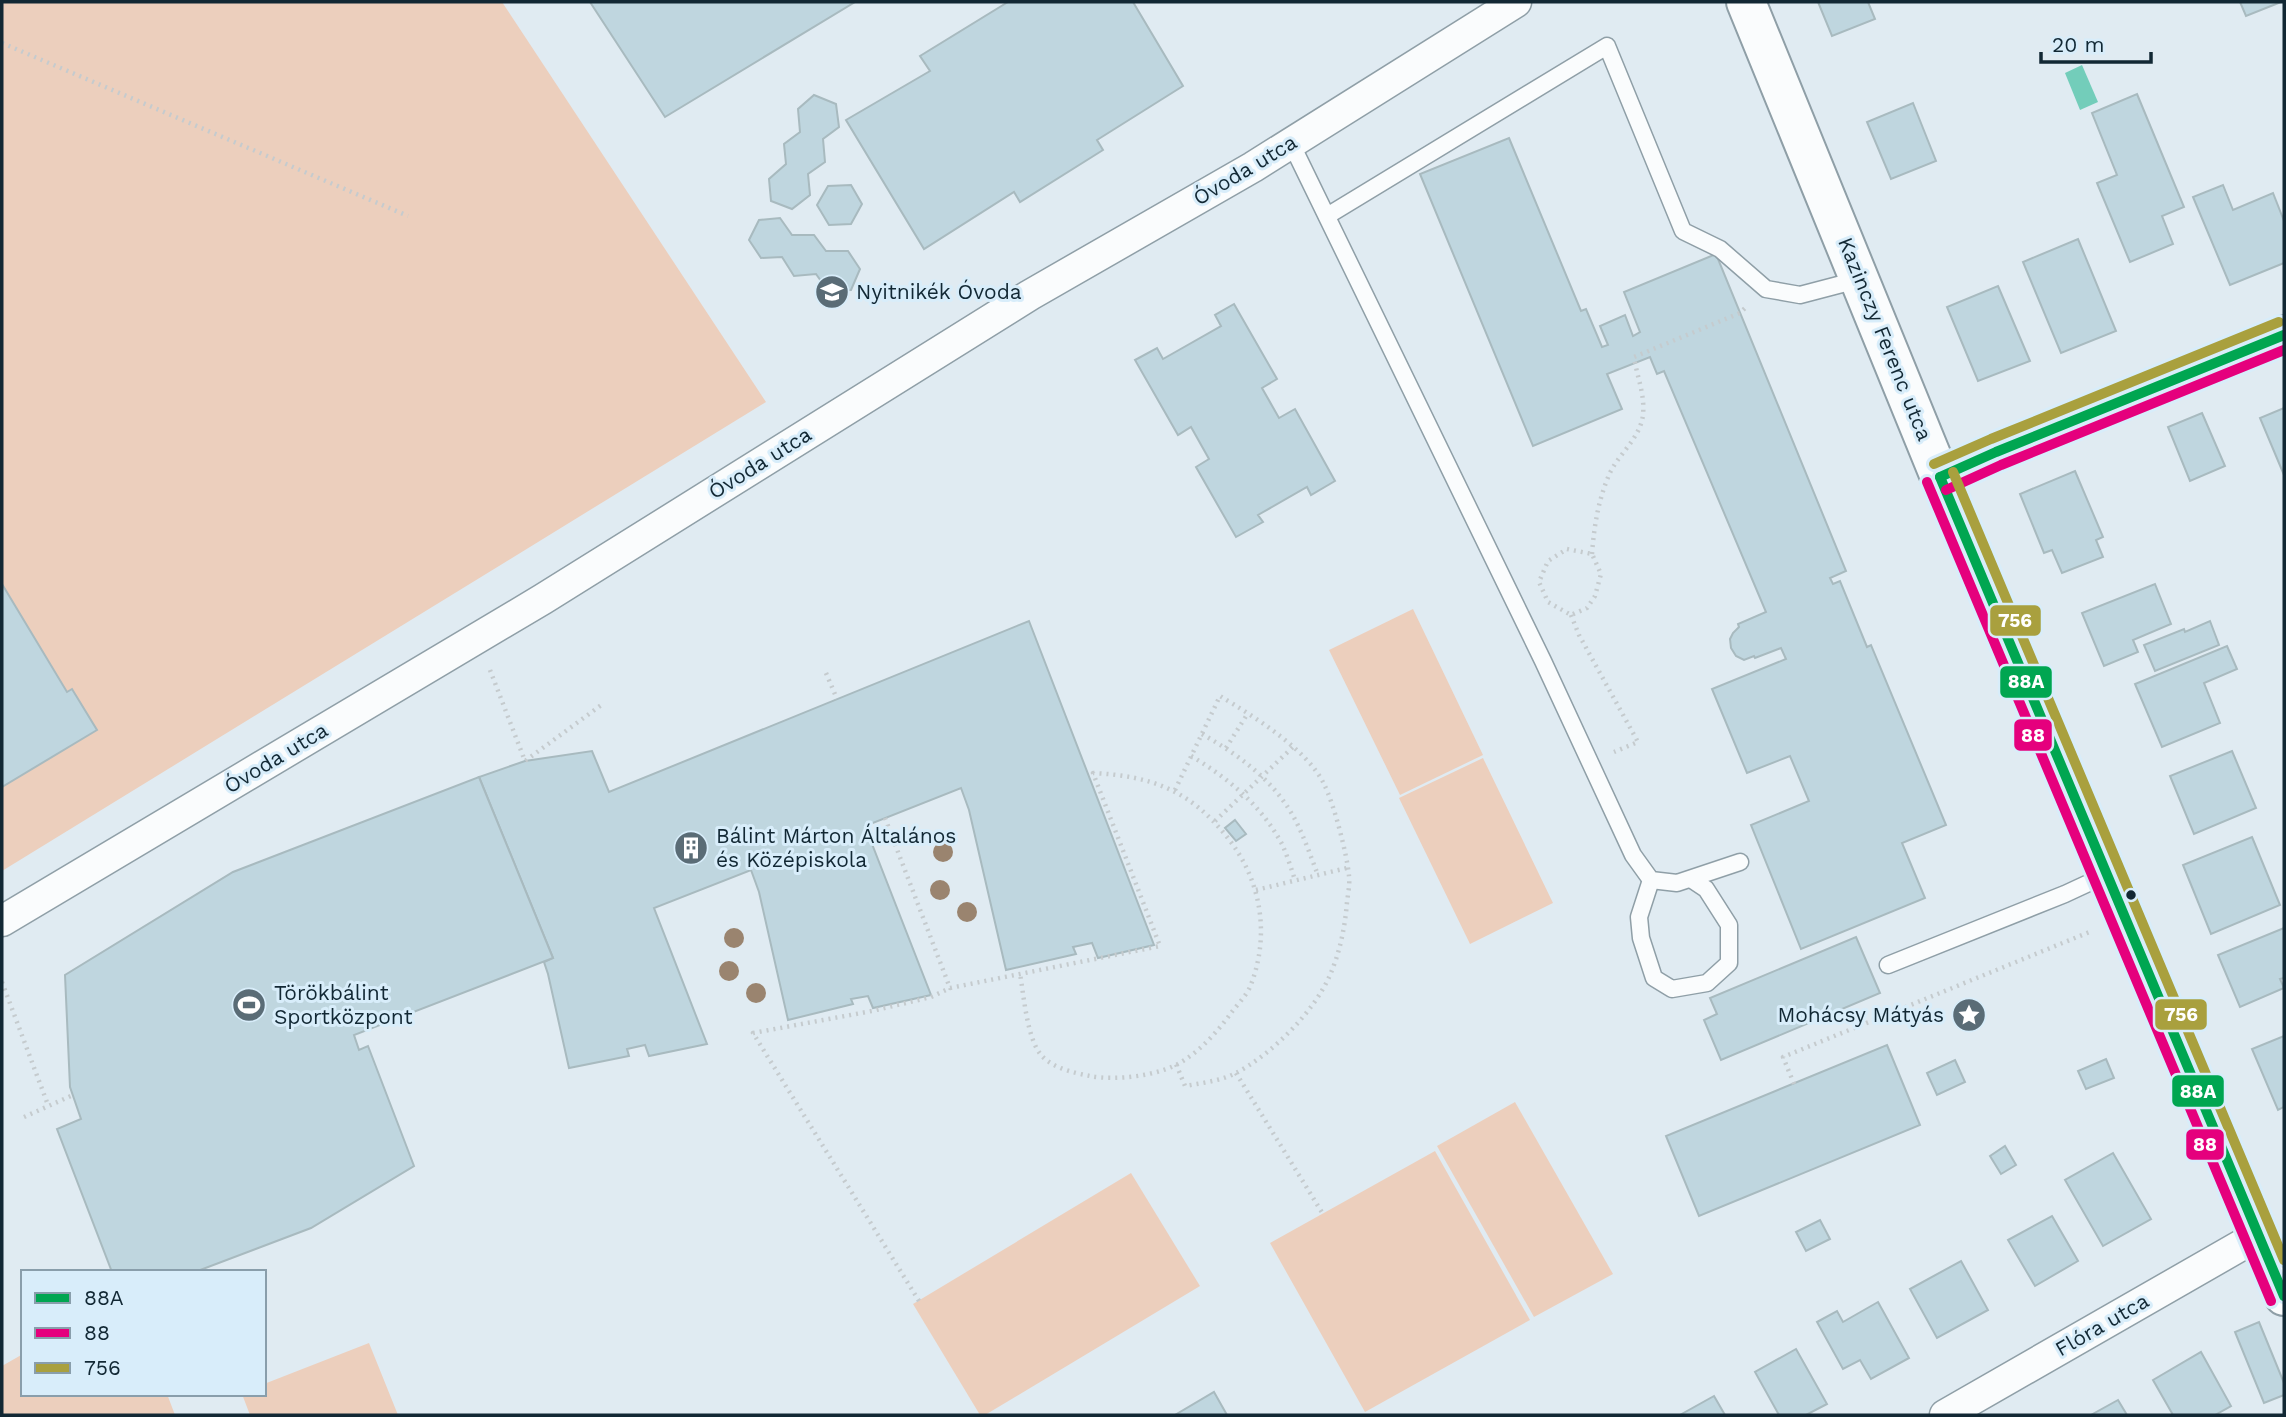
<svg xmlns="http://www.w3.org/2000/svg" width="2286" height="1417" font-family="'Work Sans',sans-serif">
<rect width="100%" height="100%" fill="#e0ebf2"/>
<!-- green -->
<g fill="#eccfbd">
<polygon points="2,2 502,2 766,402 2,871"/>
<polygon points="1413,609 1483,755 1400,795 1329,650"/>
<polygon points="1483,758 1553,903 1470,944 1399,798"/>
<polygon points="1515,1102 1613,1274 1534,1317 1437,1146"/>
<polygon points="1435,1151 1530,1320 1365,1412 1270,1243"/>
<polygon points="1131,1173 1200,1286 985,1415 980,1415 913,1304"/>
<polygon points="369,1343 398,1415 250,1415 242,1394 264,1394 264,1384"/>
<polygon points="23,1354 23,1394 167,1394 175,1415 2,1415 2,1366"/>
</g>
<!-- water -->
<polygon fill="#73cdba" points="2082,65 2098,102 2080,110 2065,73"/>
<!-- building -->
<g fill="#bfd6df" stroke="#a8babf" stroke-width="2">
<polygon points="590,2 855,2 665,117"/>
<polygon points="1008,2 1133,2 1183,86 1097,140 1103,150 1020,202 1014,192 924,249 846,120 930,71 920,56"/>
<polygon points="1818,2 1868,2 1875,19 1832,36"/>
<polygon points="2240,2 2281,2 2246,16"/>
<polygon points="2137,94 2184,207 2162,216 2173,244 2130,262 2097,183 2117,175 2092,113"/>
<polygon points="814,95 836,104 839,127 823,139 825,162 808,174 810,195 792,209 771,201 769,179 786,164 784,144 800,132 798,109"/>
<polygon points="1913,103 1936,161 1891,179 1867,122"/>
<polygon points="1509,138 1581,311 1586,309 1602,347 1608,345 1600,326 1625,315 1633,336 1640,332 1624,292 1716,254 1846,571 1830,578 1833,584 1840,581 1867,647 1871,645 1946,825 1902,843 1925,898 1801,949 1751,825 1809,801 1790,756 1747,773 1712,689 1786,659 1781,648 1755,658 1754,656 1744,660 1736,656 1731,648 1730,639 1733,633 1739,627 1738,624 1766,612 1664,371 1657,374 1650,357 1607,374 1622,409 1533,446 1420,174"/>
<polygon points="851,185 862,204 851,224 829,225 817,205 828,186"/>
<polygon points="2223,185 2233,210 2273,193 2284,221 2284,263 2230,285 2193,197"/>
<polygon points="780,218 792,235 814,235 826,251 848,251 860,269 851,290 828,291 816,274 794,276 782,257 761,258 749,240 759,220"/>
<polygon points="2078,239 2116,331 2061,353 2023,262"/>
<polygon points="1998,286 2030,361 1978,381 1947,307"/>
<polygon points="1234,304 1277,379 1262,388 1279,418 1295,409 1335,481 1311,495 1307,487 1258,515 1263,522 1236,537 1196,467 1209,459 1191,427 1178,435 1135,360 1157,348 1163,359 1221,326 1215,315"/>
<polygon points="2284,408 2284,475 2260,418"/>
<polygon points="2202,413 2225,466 2190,481 2168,427"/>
<polygon points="2075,471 2103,537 2096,540 2103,557 2062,573 2052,550 2044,553 2020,494"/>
<polygon points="2,584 67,692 72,689 97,730 2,787"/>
<polygon points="2155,584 2171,624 2133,640 2138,652 2104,666 2082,613"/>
<polygon points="1029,621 1154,945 1098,958 1092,943 1073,947 1076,954 1006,970 969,810 961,788 865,826 931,995 873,1008 868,996 851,999 853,1004 788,1020 759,892 751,870 654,908 707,1044 649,1056 645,1045 627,1049 629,1056 569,1068 548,974 544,962 553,958 479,777 525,761 592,751 609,792"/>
<polygon points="2210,621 2219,645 2155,671 2144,645 2184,629 2185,632"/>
<polygon points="2227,646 2237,669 2204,683 2220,723 2162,747 2135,684"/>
<polygon points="2232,751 2256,808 2194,834 2170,776"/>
<polygon points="479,777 553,958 354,1035 359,1050 368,1046 414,1166 311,1228 195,1272 112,1272 57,1129 81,1119 70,1087 65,975 233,872"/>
<polygon points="1235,820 1246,834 1236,841 1225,828"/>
<polygon points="2252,837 2280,905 2211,934 2183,865"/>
<polygon points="2284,928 2284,978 2280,979 2284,988 2240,1007 2218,955"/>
<polygon points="1856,937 1880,993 1721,1060 1704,1020 1717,1014 1710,998"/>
<polygon points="2284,1036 2284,1107 2278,1110 2252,1049"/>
<polygon points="1887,1045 1920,1125 1699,1216 1666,1136"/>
<polygon points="2106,1059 2114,1078 2086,1089 2078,1071"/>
<polygon points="1955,1060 1965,1082 1937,1095 1927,1073"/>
<polygon points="2005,1146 2016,1165 2001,1174 1990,1156"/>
<polygon points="2113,1153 2151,1219 2103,1246 2065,1180"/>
<polygon points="2052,1216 2078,1261 2035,1286 2008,1240"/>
<polygon points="1820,1220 1830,1239 1806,1251 1796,1232"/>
<polygon points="1961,1261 1988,1310 1937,1338 1910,1289"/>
<polygon points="1878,1302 1909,1358 1871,1379 1860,1360 1843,1369 1817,1322 1837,1311 1843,1322"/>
<polygon points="2259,1322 2284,1383 2284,1395 2264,1403 2235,1332"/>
<polygon points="1796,1349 1827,1404 1806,1415 1779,1415 1755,1372"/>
<polygon points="2201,1352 2231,1406 2215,1415 2173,1415 2153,1380"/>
<polygon points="1214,1392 1227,1415 1175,1415"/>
<polygon points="1714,1396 1725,1415 1680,1415"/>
<polygon points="2118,1400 2127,1415 2091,1415"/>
</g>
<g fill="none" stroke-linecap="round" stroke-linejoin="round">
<!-- service casing -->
<g stroke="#8f9fa7" stroke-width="19">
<g id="service">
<polyline points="1291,143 1543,661 1633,855 1651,880 1677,883 1740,862"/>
<polyline points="1327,216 1607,46 1683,231 1720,249 1766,289 1800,295 1861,279"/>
<polyline points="1651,880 1639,917 1641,938 1654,978 1672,989 1707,983 1729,963 1729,925 1706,889 1691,879"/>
<polyline points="1888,965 2065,894 2108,874"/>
</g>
</g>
<!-- minor casing -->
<g stroke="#8f9fa7" stroke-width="33">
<g id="minor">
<polyline points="2,921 543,599 1030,295 1253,167 1516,2"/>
<polyline points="1945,1415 2259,1235"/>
</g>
</g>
<!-- tertiary casing -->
<g stroke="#8f9fa7" stroke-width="42">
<g id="tertiary">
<polyline points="1746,2 1940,477 2284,1296"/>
<polyline points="1940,477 1996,452 2284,335"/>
</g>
</g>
<!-- path -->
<g stroke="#c5cbce" stroke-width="4.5" stroke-dasharray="2 5" stroke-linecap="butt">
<polyline points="2,43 408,216"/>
<polygon points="1567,549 1592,554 1601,574 1595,596 1587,608 1571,615 1548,602 1539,582 1548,561"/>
<path d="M1592,554C1594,527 1598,501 1609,475C1618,454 1640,439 1643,415C1645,394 1637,377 1634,357L1740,313L1747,306"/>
<polyline points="1571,615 1579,635 1638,742 1614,752"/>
<polyline points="490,670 525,761 604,703"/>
<polyline points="826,673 837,699"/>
<path d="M1202,734C1237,754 1271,778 1292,814C1303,833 1310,855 1318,875"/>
<polyline points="1226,748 1248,713"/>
<path d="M1191,756C1228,778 1261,805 1282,844C1287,855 1291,868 1295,880"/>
<path d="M1175,790L1220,696C1253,716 1307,749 1324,784C1334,804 1347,854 1349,876C1350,884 1348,894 1347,902C1345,927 1340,952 1330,975C1314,1012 1272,1054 1236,1073C1220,1081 1202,1083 1185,1086L1176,1064"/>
<path d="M885,818L950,988L1160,946L1093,773C1151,776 1190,790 1227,837C1261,879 1271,935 1250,987C1246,996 1237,1005 1231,1013C1218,1031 1202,1049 1183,1061C1160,1076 1115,1081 1090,1076C1074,1073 1053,1068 1042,1056C1027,1040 1024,996 1020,974"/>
<polyline points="1215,821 1293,747"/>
<polyline points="1256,890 1347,868"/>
<polyline points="2,982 48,1105"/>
<polyline points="1236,1073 1323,1214"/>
<polyline points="1794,1084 1783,1057 2092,931"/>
<polyline points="24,1117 73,1095"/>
<polyline points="919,1301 753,1033 872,1011 931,997 950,988"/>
</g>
<!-- service -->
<use href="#service" stroke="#fafcfd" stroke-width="16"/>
<!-- minor -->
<use href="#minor" stroke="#fafcfd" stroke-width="30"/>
<!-- tertiary -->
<use href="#tertiary" stroke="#fafcfd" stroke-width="38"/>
<!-- bus-1 casing -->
<g stroke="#d8edfa" stroke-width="16">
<g id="bus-1">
<polyline points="1940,477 2284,1296"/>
<polyline points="1940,477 1996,452 2284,335"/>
</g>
</g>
<!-- bus-2 casing -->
<g stroke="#d8edfa" stroke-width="16">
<g id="bus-2">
<polyline points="1927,482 2271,1301"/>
<polyline points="1946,490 2001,465 2284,350"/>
</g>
</g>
<!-- bus-3 casing -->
<g stroke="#d8edfa" stroke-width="16">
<g id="bus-3">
<polyline points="1934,464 1991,439 2279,322"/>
<polyline points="1953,472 2284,1260"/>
</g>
</g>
<!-- bus-1 -->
<use href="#bus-1" stroke="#00a651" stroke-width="10"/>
<!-- bus-2 -->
<use href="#bus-2" stroke="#e5007d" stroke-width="10"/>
<!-- bus-3 -->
<use href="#bus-3" stroke="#a9a03e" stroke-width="10"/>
</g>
<!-- trees -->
<g fill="#9a846f">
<circle cx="943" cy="852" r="10"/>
<circle cx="940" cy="890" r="10"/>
<circle cx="967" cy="912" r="10"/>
<circle cx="734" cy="938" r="10"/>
<circle cx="729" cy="971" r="10"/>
<circle cx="756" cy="993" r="10"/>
</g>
<!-- icons -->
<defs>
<g id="school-disc" transform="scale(1.75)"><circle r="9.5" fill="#5a6c76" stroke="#d8edfa"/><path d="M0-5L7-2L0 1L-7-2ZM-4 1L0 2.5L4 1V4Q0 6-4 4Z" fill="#fff"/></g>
<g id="building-disc" transform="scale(1.75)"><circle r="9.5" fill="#5a6c76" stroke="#d8edfa"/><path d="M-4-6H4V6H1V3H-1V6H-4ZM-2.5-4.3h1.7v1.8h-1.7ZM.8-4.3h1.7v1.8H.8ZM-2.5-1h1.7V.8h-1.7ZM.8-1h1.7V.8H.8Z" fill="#fff"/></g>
<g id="stadium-disc" transform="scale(1.75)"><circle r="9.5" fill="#5a6c76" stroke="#d8edfa"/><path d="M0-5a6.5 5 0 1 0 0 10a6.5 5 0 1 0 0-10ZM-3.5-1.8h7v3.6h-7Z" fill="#fff"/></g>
<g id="sight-disc" transform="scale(1.75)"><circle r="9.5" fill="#5a6c76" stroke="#d8edfa"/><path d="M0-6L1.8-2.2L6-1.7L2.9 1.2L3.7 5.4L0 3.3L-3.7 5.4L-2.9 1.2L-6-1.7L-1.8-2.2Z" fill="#fff"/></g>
</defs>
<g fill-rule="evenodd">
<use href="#school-disc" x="832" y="292"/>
<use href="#building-disc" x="691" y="848"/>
<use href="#stadium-disc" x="249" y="1005"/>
<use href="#sight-disc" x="1969" y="1015"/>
</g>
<!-- markers -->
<circle fill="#122834" stroke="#d8edfa" stroke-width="2.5" cx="2131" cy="895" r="6"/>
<g text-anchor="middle" stroke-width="6" stroke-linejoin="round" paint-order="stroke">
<!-- street labels -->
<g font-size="21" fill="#122834" stroke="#d8edfa">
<text transform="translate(1245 170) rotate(-31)" y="7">Óvoda utca</text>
<text transform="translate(1885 339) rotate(68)" y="7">Kazinczy Ferenc utca</text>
<text transform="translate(760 463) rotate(-32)" y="7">Óvoda utca</text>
<text transform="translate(276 758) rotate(-31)" y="7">Óvoda utca</text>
<text transform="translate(2102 1325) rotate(-30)" y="7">Flóra utca</text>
</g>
<!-- poi labels -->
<g font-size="21" fill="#122834" stroke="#d8edfa" text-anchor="start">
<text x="856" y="299">Nyitnikék Óvoda</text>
<text x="716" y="843">Bálint Márton Általános<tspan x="716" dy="24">és Középiskola</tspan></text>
<text x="274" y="1000">Törökbálint<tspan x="274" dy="24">Sportközpont</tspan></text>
<text x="1944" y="1022" text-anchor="end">Mohácsy Mátyás</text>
</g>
</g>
<g stroke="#d8edfa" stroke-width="2.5">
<rect x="1989" y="604" width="53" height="33" rx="7" fill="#a9a03e"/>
<rect x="1999" y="665" width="54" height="34" rx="7" fill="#00a651"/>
<rect x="2013" y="718" width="40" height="34" rx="7" fill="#e5007d"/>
<rect x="2154" y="998" width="54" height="33" rx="7" fill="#a9a03e"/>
<rect x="2171" y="1074" width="54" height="34" rx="7" fill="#00a651"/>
<rect x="2185" y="1128" width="40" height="33" rx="7" fill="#e5007d"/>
</g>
<g font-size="19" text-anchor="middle" font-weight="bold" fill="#fff">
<text x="2015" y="627">756</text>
<text x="2026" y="688">88A</text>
<text x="2033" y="742">88</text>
<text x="2181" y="1021">756</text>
<text x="2198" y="1098">88A</text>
<text x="2205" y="1151">88</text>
</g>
<!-- border -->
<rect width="2286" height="1417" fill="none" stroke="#122834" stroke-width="7"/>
<!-- legend -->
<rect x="21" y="1270" width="245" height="126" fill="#d8edfa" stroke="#899eab" stroke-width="2"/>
<rect x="35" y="1293" width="35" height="10" fill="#00a651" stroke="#899eab" stroke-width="2"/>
<text x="84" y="1305" font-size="21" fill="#122834">88A</text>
<rect x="35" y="1328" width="35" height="10" fill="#e5007d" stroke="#899eab" stroke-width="2"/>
<text x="84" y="1340" font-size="21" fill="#122834">88</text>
<rect x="35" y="1363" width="35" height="10" fill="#a9a03e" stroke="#899eab" stroke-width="2"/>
<text x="84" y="1375" font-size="21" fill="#122834">756</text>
<!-- scale -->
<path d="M2041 52v10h110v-10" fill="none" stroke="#122834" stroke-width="3.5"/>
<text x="2052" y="52" font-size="21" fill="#122834" stroke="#d8edfa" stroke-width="5" paint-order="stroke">20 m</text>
</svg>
